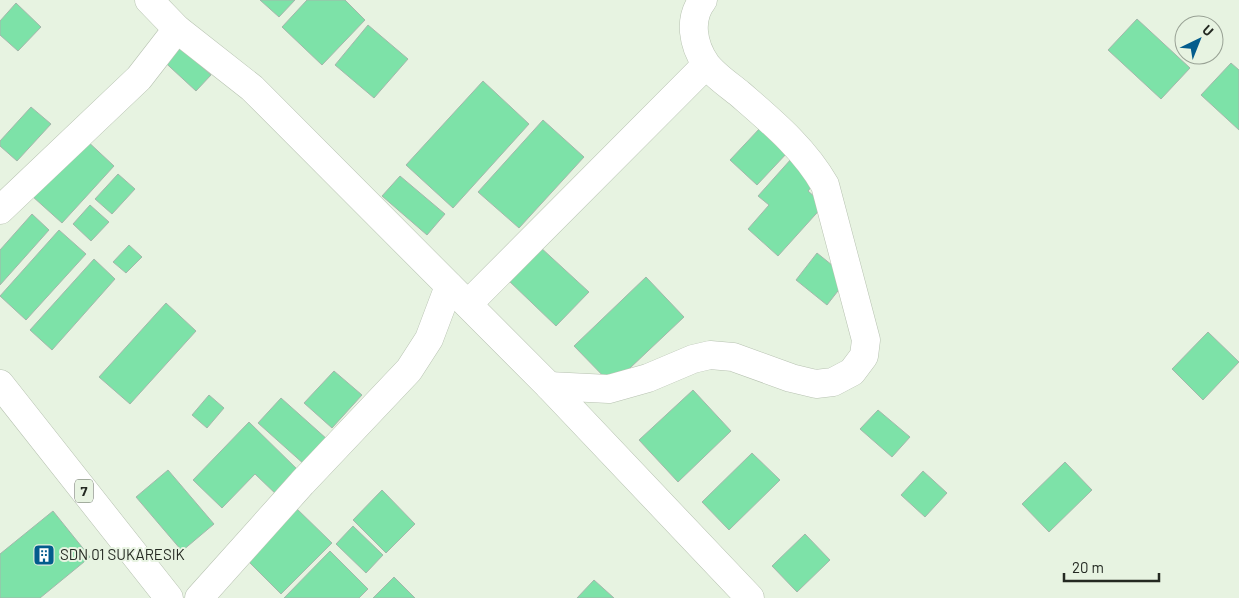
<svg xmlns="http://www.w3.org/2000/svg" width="1239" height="598" font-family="Barlow,sans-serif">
<rect width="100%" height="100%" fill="#e7f3e1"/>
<!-- building -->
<g fill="#7de2a8" stroke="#a4b7ab">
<polygon points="260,0 295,0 279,17"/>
<polygon points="307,0 345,0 365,20 322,65 282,27"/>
<polygon points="16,3 41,27 18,51 0,35 0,21"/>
<polygon points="1137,19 1190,68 1161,99 1108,50"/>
<polygon points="368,25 408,59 374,98 335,65"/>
<polygon points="171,39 211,75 196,91 157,55"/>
<polygon points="1231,63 1239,70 1239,130 1201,95"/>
<polygon points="483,81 529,124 453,208 406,165"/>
<polygon points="31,107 51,124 17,161 0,146 0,141"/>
<polygon points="543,120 584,157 519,228 478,192"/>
<polygon points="761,127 788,152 757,185 730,160"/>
<polygon points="84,138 114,166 62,223 32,196"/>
<polygon points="792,158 817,180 808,191 824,205 778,256 748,229 769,205 758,196"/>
<polygon points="118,174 135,189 112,214 95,199"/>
<polygon points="400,176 445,214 427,235 382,196"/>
<polygon points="90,205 109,222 91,241 73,224"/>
<polygon points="32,214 49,230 0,285 0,250"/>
<polygon points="59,230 86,254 26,320 0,296"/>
<polygon points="129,245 142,257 126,273 113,262"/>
<polygon points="539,246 589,292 556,326 507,279"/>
<polygon points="817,253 848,278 827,305 796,280"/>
<polygon points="94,259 115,279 52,350 30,330"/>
<polygon points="646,277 684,317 612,385 574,346"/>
<polygon points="166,303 196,331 130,404 99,377"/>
<polygon points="1208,332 1239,362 1203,400 1172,369"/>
<polygon points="334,371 362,395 332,428 304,403"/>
<polygon points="693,390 731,431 678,482 639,440"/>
<polygon points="209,395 224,408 207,428 192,415"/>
<polygon points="281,398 328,440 305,465 258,423"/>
<polygon points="878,410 910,437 892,457 860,429"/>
<polygon points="249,422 302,474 279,497 255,474 222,508 193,480"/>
<polygon points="752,453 780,480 729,530 702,502"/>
<polygon points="1065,462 1092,490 1049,532 1022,504"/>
<polygon points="168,470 214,524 182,551 136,497"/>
<polygon points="923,471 947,493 925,517 901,495"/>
<polygon points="382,490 415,524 386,553 353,520"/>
<polygon points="295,507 332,543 281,594 245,558"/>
<polygon points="53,511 90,557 40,598 0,598 0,554"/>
<polygon points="353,526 383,555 366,573 336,544"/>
<polygon points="805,534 830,560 797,592 772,566"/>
<polygon points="330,551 368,589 359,598 284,598"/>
<polygon points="394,577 415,598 373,598"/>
<polygon points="594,580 614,598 577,598"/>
</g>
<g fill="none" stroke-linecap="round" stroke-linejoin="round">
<!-- street casing -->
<g stroke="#b7c2b1" stroke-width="29">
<g id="street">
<polyline points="149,0 177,29 252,88 549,386 750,598"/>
<polyline points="0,210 139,78 177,29"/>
<polyline points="468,304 706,65"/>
<path d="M549,386L609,389L648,378L693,359L710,355L733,357L791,378L816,384L833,382L852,372L864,356L866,340L825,185C804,148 771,121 740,94C729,85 714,75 706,64C693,45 688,19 703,0"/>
<polyline points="199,598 302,483 409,370 429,339 449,286"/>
</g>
</g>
<!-- highway casing -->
<g stroke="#b7c2b1" stroke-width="29">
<polyline id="highway" points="0,384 169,598"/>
</g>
<!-- street -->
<use href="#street" stroke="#fff" stroke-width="28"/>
<!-- highway -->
<use href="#highway" stroke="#fff" stroke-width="28"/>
</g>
<!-- icons -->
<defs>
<g id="building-square" transform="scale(1.125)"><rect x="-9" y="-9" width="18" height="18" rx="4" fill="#035c8d" stroke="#e7f3e1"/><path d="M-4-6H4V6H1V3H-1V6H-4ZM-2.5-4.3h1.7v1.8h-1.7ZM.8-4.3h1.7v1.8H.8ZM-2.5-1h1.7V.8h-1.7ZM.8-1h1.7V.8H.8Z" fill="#fff"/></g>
</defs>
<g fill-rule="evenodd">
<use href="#building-square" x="44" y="555"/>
</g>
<g text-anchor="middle" stroke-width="4" stroke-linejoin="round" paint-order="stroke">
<!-- shield labels -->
<rect fill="#e7f3e1" stroke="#5e665b" stroke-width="1" x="75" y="479.5" width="18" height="23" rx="4"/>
<g font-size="14" font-weight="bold" fill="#242922">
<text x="84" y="496">7</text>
</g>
<!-- poi labels -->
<g font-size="15" fill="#242922" stroke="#e7f3e1" text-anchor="start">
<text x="60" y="560">SDN 01 SUKARESIK</text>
</g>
</g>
<!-- north arrow -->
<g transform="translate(1199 40) rotate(43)"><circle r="24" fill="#e7f3e1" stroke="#99a295"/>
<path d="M0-4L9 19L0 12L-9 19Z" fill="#035c8d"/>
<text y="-8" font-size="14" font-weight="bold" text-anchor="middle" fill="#242922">U</text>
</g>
<!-- scale -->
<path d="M1064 573v8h95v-8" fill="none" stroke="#242922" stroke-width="2.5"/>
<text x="1072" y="573" font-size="15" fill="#242922" stroke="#e7f3e1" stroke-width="4" paint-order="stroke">20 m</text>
</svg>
